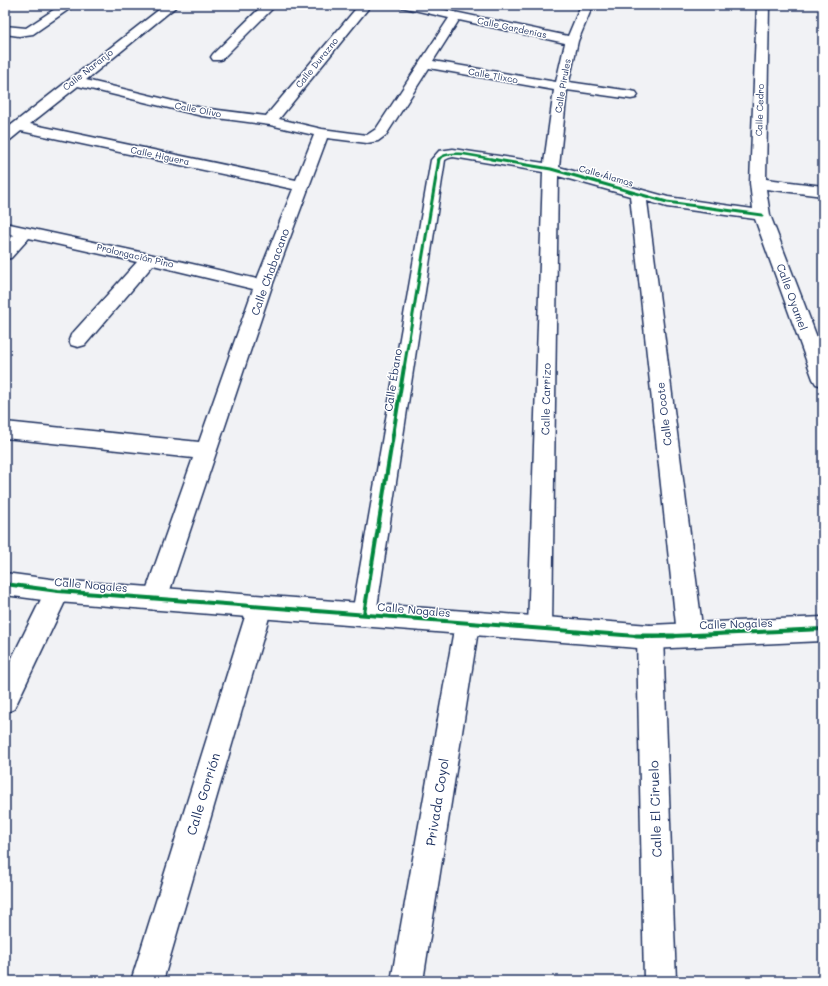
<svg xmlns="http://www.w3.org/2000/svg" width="828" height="986" font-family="Mali,sans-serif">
<rect width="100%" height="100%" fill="#f1f2f5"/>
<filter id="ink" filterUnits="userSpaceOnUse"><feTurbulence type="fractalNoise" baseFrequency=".025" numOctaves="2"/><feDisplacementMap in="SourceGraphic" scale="8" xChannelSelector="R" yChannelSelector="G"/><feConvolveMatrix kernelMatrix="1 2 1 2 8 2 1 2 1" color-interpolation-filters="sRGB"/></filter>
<g filter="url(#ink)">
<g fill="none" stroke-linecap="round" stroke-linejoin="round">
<!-- minor casing -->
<g stroke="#1b2f5e" stroke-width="3">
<g id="minor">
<polygon points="61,5 75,5 33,34 19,36 5,34 5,26 26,28"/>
<path d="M165,5H178L86,80L202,108L266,116L359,5H371L279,119L322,129L367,135L376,129L449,18L401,7L399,5H421L568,36L581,5H593L578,41L569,82L631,91L636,92L638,95L636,98L631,99L567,90L559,167L668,197L753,209L750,183L757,5H769L766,179L823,186V196L766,189L770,215L823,353V386L816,384L813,379L755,219L667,207L647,201L703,634L699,642L690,646L681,642L677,634L630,196L558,176L552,628L549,636L540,640L531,636L528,628L543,172L453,157L449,158L445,160L376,614L373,622L364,625L355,622L352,614L431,160L439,151L453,149L544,163L554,90L429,68L386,135L378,141L367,143L327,138L272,286L167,599L164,607L155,610L146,607L143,599L193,458L5,438V422L199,442L253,289L153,265L85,345L78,347L71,345L69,340L71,335L137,262L29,238L11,258L5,259V244L14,235L5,233V223L149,254L257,279L293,189L21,131L10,140L5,141V130ZM459,20L565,43L556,82L433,61ZM78,86L202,116L270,125L314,135L296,180L30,124Z"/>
<polygon points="263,5 276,5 221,60 213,60 211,57 213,54"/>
<polygon points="58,580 67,583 70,591 14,709 5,713 5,672 49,583"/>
<polygon points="260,596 269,599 272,607 163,981 131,981 248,607 251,599"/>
<polygon points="467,612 476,616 479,624 423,981 391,981 455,624 458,616"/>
<polygon points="650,625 659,629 663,637 676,981 644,981 637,637 641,629"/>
</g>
</g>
<!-- tertiary casing -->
<g stroke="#1b2f5e" stroke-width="3">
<polygon id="tertiary" points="5,573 58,580 650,625 823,617 823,641 650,649 58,602 5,595"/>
</g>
<!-- minor -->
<use href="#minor" fill="#fff" fill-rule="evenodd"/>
<!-- tertiary -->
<use href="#tertiary" fill="#fff" fill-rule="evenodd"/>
<!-- cycleway-far3 casing -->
<g stroke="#fff" stroke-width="4">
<path id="cycleway-far3" d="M438,160C448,147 482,158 497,160"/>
</g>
<!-- cycleway-far2 casing -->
<g stroke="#fff" stroke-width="5">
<g id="cycleway-far2">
<polyline points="491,159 551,169 667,202 762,215"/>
<polyline points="404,368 439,159"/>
</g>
</g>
<!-- cycleway-far1 casing -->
<g stroke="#fff" stroke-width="6">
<g id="cycleway-far1">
<polyline points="5,584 58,591 649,637"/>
<polyline points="364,614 404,367"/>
<polyline points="652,637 823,629"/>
</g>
</g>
<!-- cycleway casing -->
<g stroke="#fff" stroke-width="8">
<polyline id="cycleway" points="636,636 674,636"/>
</g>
<!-- cycleway-far3 -->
<use href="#cycleway-far3" stroke="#00873e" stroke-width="2.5"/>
<!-- cycleway-far2 -->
<use href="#cycleway-far2" stroke="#00873e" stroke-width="3"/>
<!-- cycleway-far1 -->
<use href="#cycleway-far1" stroke="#00873e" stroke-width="4"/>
<!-- cycleway -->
<use href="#cycleway" stroke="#00873e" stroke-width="5"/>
</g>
</g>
<g text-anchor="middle" stroke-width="3" stroke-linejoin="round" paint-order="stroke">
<!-- far-street labels -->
<g font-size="9" fill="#1b2f5e" stroke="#fff">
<text transform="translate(512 28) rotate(12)" y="3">Calle Gardenias</text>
<text transform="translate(317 63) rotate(-51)" y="3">Calle Durazno</text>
<text transform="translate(88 70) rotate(-38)" y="3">Calle Naranjo</text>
<text transform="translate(493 76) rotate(10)" y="3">Calle Tlixco</text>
<text transform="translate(563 86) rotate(-80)" y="3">Calle Pirules</text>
<text transform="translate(198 110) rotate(11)" y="3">Calle Olivo</text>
<text transform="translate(760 110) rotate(-88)" y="3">Calle Cedro</text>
<text transform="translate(160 156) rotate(12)" y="3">Calle Higuera</text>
<text transform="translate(606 176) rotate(16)" y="3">Calle Álamos</text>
<text transform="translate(135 256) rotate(13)" y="3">Prolongación Pino</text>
</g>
<!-- street labels -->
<g font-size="11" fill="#1b2f5e" stroke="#fff">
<text transform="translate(270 272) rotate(-70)" y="4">Calle Chabacano</text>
<text transform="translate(792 297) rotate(70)" y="4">Calle Oyamel</text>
<text transform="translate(393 380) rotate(-81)" y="4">Calle Ébano</text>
<text transform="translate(546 399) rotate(-89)" y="4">Calle Carrizo</text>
<text transform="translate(664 414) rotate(-97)" y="4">Calle Ocote</text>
<text transform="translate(91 585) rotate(5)" y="4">Calle Nogales</text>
<text transform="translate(414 610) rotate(5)" y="4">Calle Nogales</text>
<text transform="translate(736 624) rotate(-2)" y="4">Calle Nogales</text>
</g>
<!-- near-street labels -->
<g font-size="13" fill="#1b2f5e" stroke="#fff">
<text transform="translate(203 794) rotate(-73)" y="5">Calle Gorrión</text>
<text transform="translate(437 802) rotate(-81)" y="5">Privada Coyol</text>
<text transform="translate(655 809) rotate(-92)" y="5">Calle El Ciruelo</text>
</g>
</g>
<!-- margin -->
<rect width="828" height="986" fill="none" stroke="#fff" stroke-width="20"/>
<rect x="10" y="10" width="808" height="966" fill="none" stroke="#1b2f5e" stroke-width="1.5" filter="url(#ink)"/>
</svg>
